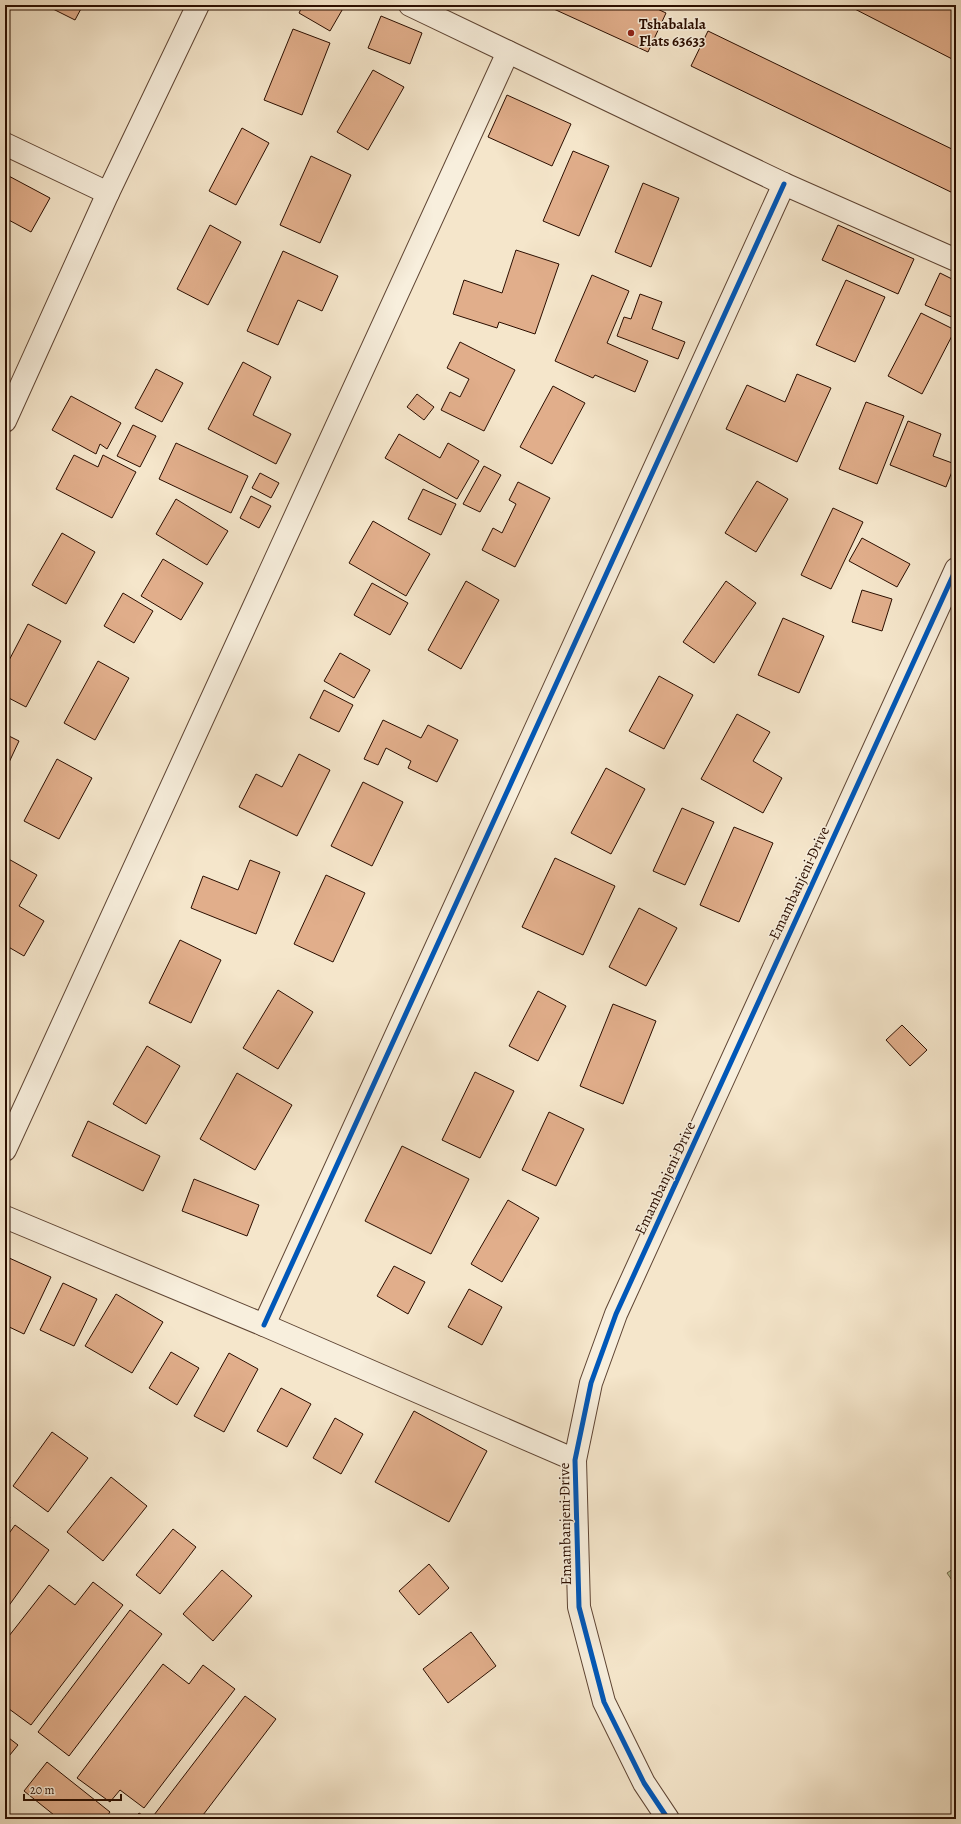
<svg xmlns="http://www.w3.org/2000/svg" width="961" height="1824" font-family="Alegreya,serif">
<rect width="100%" height="100%" fill="#f5e6cb"/>
<filter id="stains"><feTurbulence type="fractalNoise" baseFrequency=".005" numOctaves="4"/><feColorMatrix values="0 0 0 0 .2 0 0 0 0 .09 0 0 0 0 .02 0 0 0 .5 -.17"/></filter>
<radialGradient id="worn" r=".72"><stop offset=".6" stop-color="#630" stop-opacity="0"/><stop offset="1" stop-color="#630" stop-opacity=".3"/></radialGradient>
<!-- green -->
<polygon fill="#bac699" stroke="#726a4c" points="956,1567 956,1586 947,1573"/>
<!-- building -->
<g fill="#e1ae8b" stroke="#2b0e00">
<polygon points="45,5 83,5 75,20"/>
<polygon points="303,5 345,5 330,31 299,13"/>
<polygon points="545,5 649,5 666,13 648,52"/>
<polygon points="847,5 947,5 956,9 956,61"/>
<polygon points="381,16 422,33 410,64 368,48"/>
<polygon points="293,29 330,43 302,115 264,100"/>
<polygon points="708,31 956,151 955,194 691,66"/>
<polygon points="373,70 404,87 368,150 337,132"/>
<polygon points="507,95 571,124 552,166 488,137"/>
<polygon points="242,128 269,143 236,205 209,191"/>
<polygon points="573,151 609,166 579,236 543,221"/>
<polygon points="311,156 351,175 320,243 280,225"/>
<polygon points="5,174 50,198 31,232 5,218"/>
<polygon points="643,183 679,198 651,267 615,252"/>
<polygon points="210,225 241,242 208,305 177,289"/>
<polygon points="838,225 914,259 898,294 822,260"/>
<polygon points="516,250 559,264 535,334 499,322 497,328 453,314 464,280 502,293"/>
<polygon points="283,251 338,276 322,311 298,300 278,345 247,331"/>
<polygon points="940,273 956,281 956,319 925,305"/>
<polygon points="592,275 629,291 607,343 648,361 635,392 595,375 593,378 555,361"/>
<polygon points="846,280 885,297 855,362 816,345"/>
<polygon points="640,294 662,302 652,329 685,342 678,359 617,336 624,317 631,319"/>
<polygon points="921,313 955,330 922,394 888,376"/>
<polygon points="460,342 515,370 484,431 441,410 450,392 460,397 469,379 447,368"/>
<polygon points="243,362 271,377 253,415 291,434 276,464 208,429"/>
<polygon points="156,369 183,383 162,422 135,408"/>
<polygon points="797,374 831,388 797,462 726,429 747,385 785,402"/>
<polygon points="553,386 585,403 552,464 520,447"/>
<polygon points="417,394 434,407 424,420 407,407"/>
<polygon points="71,396 121,423 107,449 100,444 96,454 52,430"/>
<polygon points="866,402 904,416 877,484 839,469"/>
<polygon points="908,421 941,434 933,456 955,464 946,487 890,465"/>
<polygon points="133,425 156,436 140,467 117,456"/>
<polygon points="399,434 440,458 448,443 479,461 457,499 385,458"/>
<polygon points="176,443 248,476 231,513 159,479"/>
<polygon points="74,455 98,467 103,455 136,472 112,518 56,489"/>
<polygon points="484,466 501,475 480,512 463,504"/>
<polygon points="260,473 279,483 271,498 252,488"/>
<polygon points="757,481 788,499 756,552 725,533"/>
<polygon points="518,482 550,498 515,567 482,550 493,528 502,533 516,504 509,500"/>
<polygon points="423,489 456,504 441,535 408,519"/>
<polygon points="251,496 271,506 259,528 240,518"/>
<polygon points="176,499 228,531 207,565 156,534"/>
<polygon points="833,508 863,522 831,589 801,575"/>
<polygon points="373,521 430,554 406,596 349,563"/>
<polygon points="62,533 95,552 66,604 32,585"/>
<polygon points="862,538 910,564 897,587 849,561"/>
<polygon points="163,559 203,583 181,620 141,596"/>
<polygon points="466,581 499,600 461,669 428,650"/>
<polygon points="726,581 756,603 714,663 683,642"/>
<polygon points="372,583 408,603 390,635 354,615"/>
<polygon points="862,590 892,599 882,631 852,622"/>
<polygon points="123,593 153,611 134,643 104,626"/>
<polygon points="783,618 824,636 799,693 758,675"/>
<polygon points="28,624 61,641 26,707 5,696 5,668"/>
<polygon points="340,653 370,670 354,698 324,681"/>
<polygon points="98,661 129,678 95,740 64,723"/>
<polygon points="659,676 693,695 664,749 629,731"/>
<polygon points="324,690 353,705 339,732 310,718"/>
<polygon points="737,714 770,732 753,761 782,778 763,813 701,779"/>
<polygon points="383,720 421,738 428,725 458,740 437,782 408,768 411,761 386,748 378,765 364,759"/>
<polygon points="5,734 19,741 5,771"/>
<polygon points="299,754 330,770 297,836 239,807 256,774 282,787"/>
<polygon points="57,759 92,778 59,839 24,821"/>
<polygon points="606,768 645,789 611,854 571,833"/>
<polygon points="363,782 403,802 372,866 331,846"/>
<polygon points="682,808 714,822 685,885 653,871"/>
<polygon points="734,827 773,843 739,922 700,905"/>
<polygon points="5,857 37,875 19,906 44,921 24,956 5,945"/>
<polygon points="555,858 615,886 583,955 522,927"/>
<polygon points="250,860 280,872 256,934 191,908 203,876 238,890"/>
<polygon points="326,875 365,893 333,962 294,944"/>
<polygon points="639,908 677,928 646,986 609,967"/>
<polygon points="180,940 221,960 191,1023 149,1003"/>
<polygon points="278,990 313,1012 278,1069 243,1048"/>
<polygon points="538,991 566,1006 538,1061 509,1046"/>
<polygon points="613,1004 656,1021 623,1104 580,1086"/>
<polygon points="902,1025 927,1050 910,1066 886,1040"/>
<polygon points="147,1046 180,1066 146,1124 113,1104"/>
<polygon points="475,1072 514,1091 480,1158 442,1140"/>
<polygon points="237,1073 292,1105 255,1170 200,1139"/>
<polygon points="549,1112 584,1129 556,1186 522,1170"/>
<polygon points="88,1121 160,1156 143,1191 72,1156"/>
<polygon points="402,1146 469,1179 431,1254 365,1221"/>
<polygon points="194,1179 259,1205 247,1236 182,1211"/>
<polygon points="508,1200 539,1218 502,1282 471,1264"/>
<polygon points="7,1257 51,1277 24,1334 5,1325 5,1262"/>
<polygon points="394,1266 425,1282 408,1314 377,1296"/>
<polygon points="63,1283 97,1299 74,1346 40,1330"/>
<polygon points="469,1289 502,1307 482,1345 448,1327"/>
<polygon points="116,1294 163,1322 132,1373 85,1346"/>
<polygon points="171,1352 199,1368 177,1405 149,1388"/>
<polygon points="229,1353 258,1369 224,1432 194,1416"/>
<polygon points="281,1388 311,1404 287,1447 257,1431"/>
<polygon points="414,1411 487,1451 449,1522 375,1482"/>
<polygon points="335,1418 363,1434 341,1474 313,1458"/>
<polygon points="52,1432 88,1458 48,1512 13,1486"/>
<polygon points="111,1477 147,1506 103,1561 67,1532"/>
<polygon points="5,1514 10,1517 5,1524"/>
<polygon points="15,1525 49,1550 5,1611 5,1539"/>
<polygon points="173,1529 196,1547 160,1594 136,1575"/>
<polygon points="429,1564 449,1588 419,1615 399,1591"/>
<polygon points="222,1570 252,1596 213,1641 183,1614"/>
<polygon points="93,1582 123,1605 31,1725 5,1706 5,1641 49,1585 75,1605"/>
<polygon points="130,1610 162,1634 69,1756 38,1732"/>
<polygon points="471,1632 496,1666 448,1703 423,1669"/>
<polygon points="163,1664 189,1684 203,1665 235,1689 144,1808 120,1790 110,1802 77,1778"/>
<polygon points="245,1696 276,1719 200,1819 159,1819 154,1815"/>
<polygon points="5,1735 18,1745 5,1761"/>
<polygon points="47,1762 110,1812 105,1819 59,1819 24,1791"/>
<polygon points="139,1813 148,1819 134,1819"/>
</g>
<g fill="none" stroke-linecap="round" stroke-linejoin="round">
<!-- minor casing -->
<g stroke="#5e4433" stroke-width="24">
<g id="minor">
<polyline points="410,5 784,184 956,260"/>
<polyline points="5,144 108,193"/>
<polyline points="5,421 108,193 198,5"/>
<polyline points="5,1150 508,52"/>
<polyline points="5,1217 264,1325 575,1460"/>
<polyline points="264,1325 784,184"/>
<polyline points="668,1819 644,1783 604,1702 579,1607 575,1460 591,1383 616,1314 956,569"/>
</g>
</g>
<!-- minor -->
<use href="#minor" stroke="#f8efdd" stroke-width="22"/>
<!-- cycleway casing -->
<g stroke="#f8efdd" stroke-width="8">
<g id="cycleway">
<polyline points="264,1325 784,184"/>
<polyline points="668,1819 644,1783 604,1702 579,1607 575,1460 591,1383 616,1314 956,569"/>
</g>
</g>
<!-- cycleway -->
<use href="#cycleway" stroke="#0057b8" stroke-width="5"/>
</g>
<!-- markers -->
<circle fill="#8f2418" stroke="#f8efdd" stroke-width="1.5" cx="631" cy="33" r="4"/>
<g text-anchor="middle" stroke-width="3" stroke-linejoin="round" paint-order="stroke">
<!-- poi labels -->
<g font-size="15" font-weight="bold" fill="#2b0e00" stroke="#f8efdd" text-anchor="start">
<text x="639" y="29">Tshabalala<tspan x="639" dy="17">Flats 63633</tspan></text>
</g>
<!-- street labels -->
<g font-size="15" fill="#2b0e00" stroke="#f8efdd">
<text transform="translate(799 883) rotate(-65)" y="5">Emambanjeni Drive</text>
<text transform="translate(665 1178) rotate(-65)" y="5">Emambanjeni Drive</text>
<text transform="translate(565 1524) rotate(-91)" y="5">Emambanjeni Drive</text>
</g>
</g>
<!-- margin -->
<rect width="961" height="1824" fill="none" stroke="#f5e6cb" stroke-width="20"/>
<rect x="6" y="6" width="949" height="1812" fill="none" stroke="#2b0e00" stroke-width="2"/>
<rect x="10" y="10" width="941" height="1804" fill="none" stroke="#2b0e00"/>
<!-- scale -->
<path d="M24 1794v6h97v-6" fill="none" stroke="#2b0e00" stroke-width="2"/>
<text x="30" y="1794" font-size="12" fill="#2b0e00" stroke="#f8efdd" stroke-width="3" paint-order="stroke">20 m</text>
<rect width="100%" height="100%" filter="url(#stains)"/>
<rect width="100%" height="100%" fill="url(#worn)"/>
</svg>
